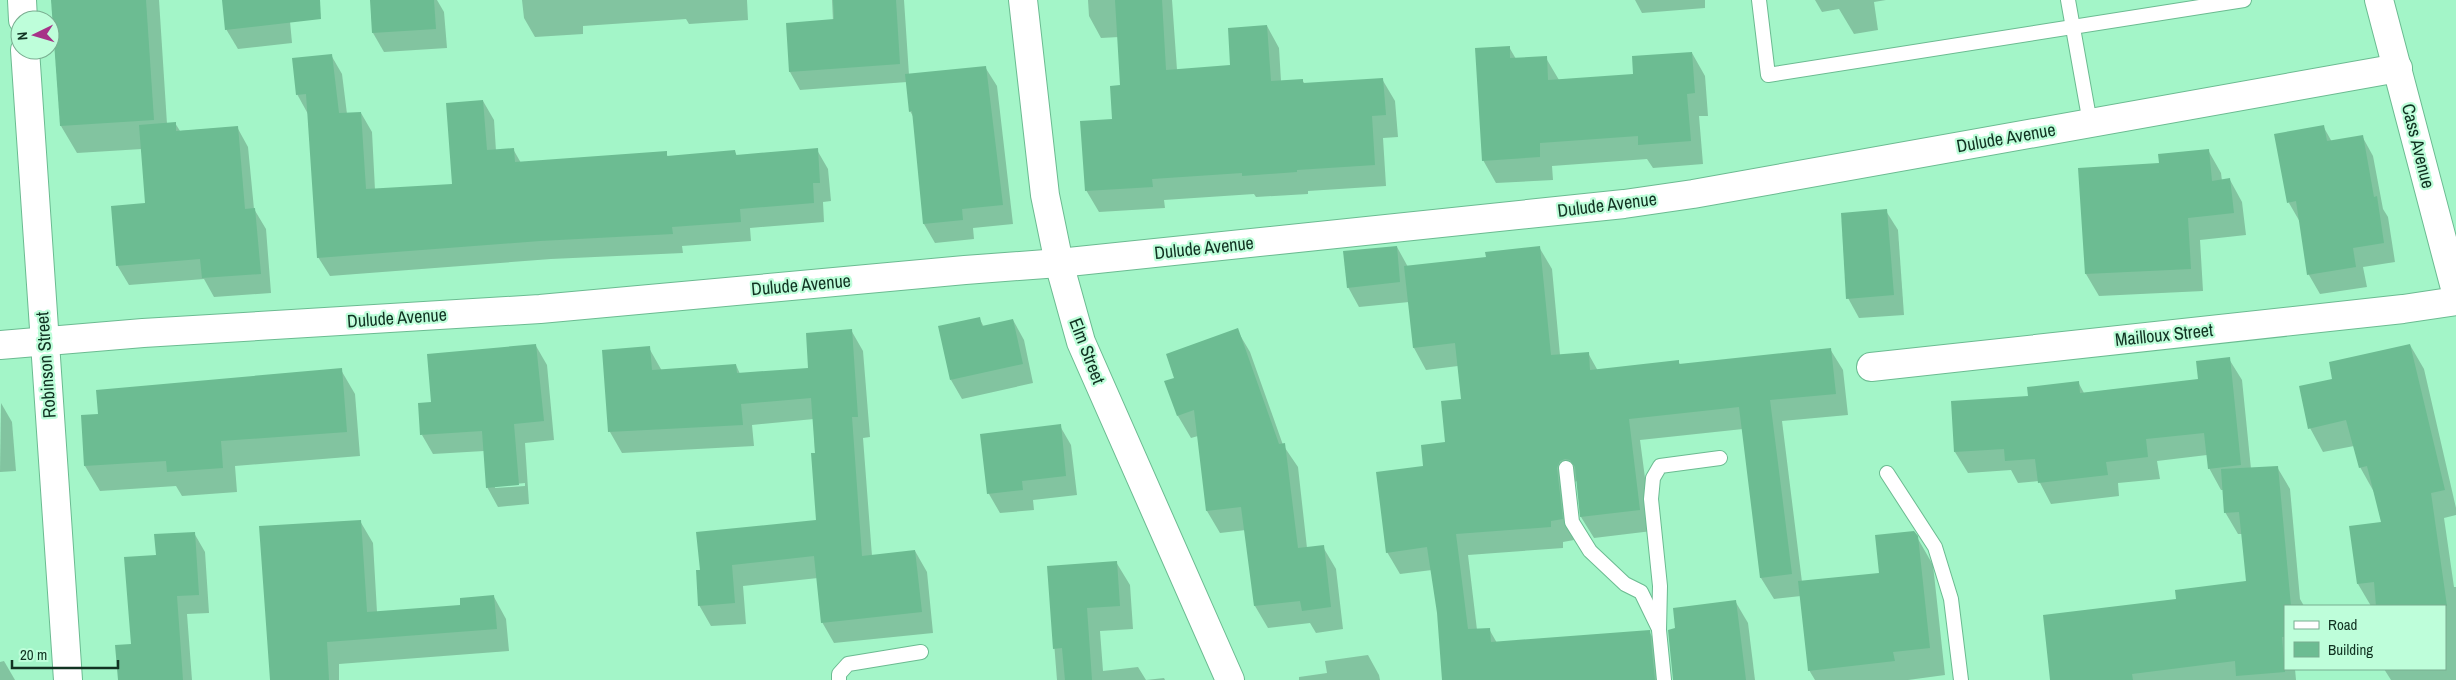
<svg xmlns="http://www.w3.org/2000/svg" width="2456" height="680" font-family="'Archivo Narrow',sans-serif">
<rect width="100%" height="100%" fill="#a3f5c8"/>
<!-- shadow -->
<g fill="#0003" fill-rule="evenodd">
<polygon points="53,0 159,0 167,124 175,123 180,131 237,127 248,147 254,209 266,229 271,293 214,297 204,279 129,285 117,265 146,204 142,149 77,153 61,126"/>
<polygon points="223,0 288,0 292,43 238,49 226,29"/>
<polygon points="371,0 437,0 444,12 447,48 384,52 373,33"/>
<polygon points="522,0 747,0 748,20 689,24 686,19 583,26 583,34 535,37 524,18"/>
<polygon points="832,0 904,0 909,75 985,67 997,86 1013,224 973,228 974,239 935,243 924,224 914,118 910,111 907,82 800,90 790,72 787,24 833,21"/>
<polygon points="1088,0 1172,0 1177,70 1231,66 1267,26 1279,48 1281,81 1302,80 1305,84 1382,79 1395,101 1398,137 1383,138 1386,186 1308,191 1308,194 1256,197 1254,194 1164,200 1165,208 1099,212 1086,190 1113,120 1122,86 1119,37 1101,38 1089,16"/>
<polygon points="1635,0 1705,0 1705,8 1642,13"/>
<polygon points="1815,0 1886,0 1874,2 1878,30 1854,34 1839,9 1822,12"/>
<polygon points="1509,47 1516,59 1546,58 1559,80 1634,75 1692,53 1705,76 1708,116 1699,116 1703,164 1653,168 1647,159 1552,166 1553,180 1496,183 1483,160"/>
<polygon points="331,55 342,74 347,114 361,113 372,132 375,190 454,185 483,101 494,120 496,151 513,149 521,163 666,153 668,157 735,152 737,156 817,150 828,169 831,201 823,202 824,222 750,228 751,241 682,246 683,253 551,259 330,276 318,257 308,114 297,94"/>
<polygon points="2323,126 2332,142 2362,136 2373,156 2383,209 2388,217 2395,262 2363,267 2367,287 2320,294 2309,275 2300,222 2289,203"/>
<polygon points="2208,150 2221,173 2222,181 2230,180 2242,202 2246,235 2200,240 2203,291 2099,296 2086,274 2160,164"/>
<polygon points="1886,211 1898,230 1904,315 1859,318 1848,298"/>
<polygon points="1397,247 1408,267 1487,258 1539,247 1552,269 1560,355 1588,353 1598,371 1678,361 1681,366 1830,349 1843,370 1848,415 1782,421 1802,582 1881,574 1914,532 1933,565 1945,675 1908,680 1815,680 1809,670 1801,596 1774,599 1761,578 1743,429 1640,440 1652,531 1594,538 1581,517 1577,481 1572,483 1569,491 1574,540 1563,542 1563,548 1468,555 1477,630 1489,629 1497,643 1649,631 1661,653 1664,680 1443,680 1438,613 1432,570 1400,574 1387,552 1425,467 1447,443 1462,400 1458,366 1426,370 1414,348 1409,302 1359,307 1348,287"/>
<polygon points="979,318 984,327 1013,320 1024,340 1033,383 962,399 951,380"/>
<polygon points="851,330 863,351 870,437 863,438 872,556 915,551 927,572 933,633 834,643 822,622 818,578 743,586 746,624 711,626 699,605 697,571 817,521 814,419 752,425 754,446 622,453 610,432 649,348 662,371 736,365 740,374 810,369"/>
<polygon points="1237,330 1250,352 1283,445 1298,467 1307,548 1323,547 1336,569 1343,629 1316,633 1310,623 1268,628 1255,606 1246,530 1220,533 1207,511 1198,436 1191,438 1178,416 1166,382 1176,378"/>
<polygon points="2410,345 2424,369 2456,508 2456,515 2444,518 2454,587 2456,587 2456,680 2391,680 2384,669 2445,669 2445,606 2371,606 2358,584 2383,523 2374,492 2360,467 2354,446 2323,452 2310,428 2334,380"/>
<path d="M536,346L547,365L554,440L525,443L529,504L498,507L487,487L484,451L433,454L422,435ZM525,483V486L495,488V486Z"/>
<polygon points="2229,359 2242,380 2251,469 2277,467 2290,489 2300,599 2304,606 2285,606 2285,669 2295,669 2296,680 2051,680 2178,601 2248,583 2243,534 2238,534 2225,512 2224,490 2221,490 2209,468 2207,455 2157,461 2160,479 2118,483 2119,496 2051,504 2039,481 2018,483 2011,470 1968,473 1955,452 2029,397 2078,382 2084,393 2200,380"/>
<polygon points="341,370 355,394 360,456 235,466 237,492 182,496 176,486 100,491 85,466 82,416 100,415"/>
<polygon points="1,403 12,422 16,471 0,472"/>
<polygon points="1060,426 1071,445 1077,495 1033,500 1034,510 1000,513 989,494 982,435"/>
<polygon points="360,521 373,543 377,612 462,606 494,597 506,619 509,651 339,664 339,680 272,680"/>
<polygon points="194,533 205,552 209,613 187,614 192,680 119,680 132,645 157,556"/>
<polygon points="1116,562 1130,585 1133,629 1100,631 1103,671 1138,667 1146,680 1164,678 1165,680 1057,680 1048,567"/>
<polygon points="1735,601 1748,623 1755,680 1674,680"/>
<polygon points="1368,655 1379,675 1380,680 1299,680 1299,677 1327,673 1325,661"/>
<polygon points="4,661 15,680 0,680 0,662"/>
</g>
<!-- building -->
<g fill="#6cbc92">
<polygon points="51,0 146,0 154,120 60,126"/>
<polygon points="222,0 320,0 321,19 225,30"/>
<polygon points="370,0 434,0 436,29 372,33"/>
<polygon points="833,0 896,0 900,64 789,72 786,23 834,19"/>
<polygon points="1115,0 1162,0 1166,70 1230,65 1228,28 1267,25 1271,81 1303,79 1303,83 1383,78 1386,115 1372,116 1375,165 1297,170 1297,172 1242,176 1242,173 1152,179 1153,187 1085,191 1080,121 1112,119 1110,86 1120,85"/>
<polygon points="1510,46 1510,58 1547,56 1548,80 1633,74 1632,56 1692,52 1695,93 1687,94 1691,141 1638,145 1638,136 1540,143 1540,157 1482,161 1475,48"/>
<polygon points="332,54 339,113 361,112 366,189 452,184 446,103 483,100 487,150 514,148 515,162 667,151 667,156 735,150 736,155 818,148 820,183 813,183 814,203 740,209 741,222 672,227 673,234 540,241 317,258 306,94 296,95 292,58"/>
<polygon points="986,66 1003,205 962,209 963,220 923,224 912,111 909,112 905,74"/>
<polygon points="176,122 176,131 238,126 245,209 255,208 261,274 202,278 200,259 116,266 111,206 145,203 139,125"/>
<polygon points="2324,125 2327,141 2363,135 2374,197 2377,196 2384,243 2353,248 2356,267 2307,275 2296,201 2287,203 2274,134"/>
<polygon points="2209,149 2212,181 2230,178 2234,213 2188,218 2191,269 2085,274 2078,168 2159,163 2158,154"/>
<polygon points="1887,209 1894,295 1846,299 1841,213"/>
<polygon points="1397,246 1400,282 1347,288 1343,251"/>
<polygon points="1540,246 1551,355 1589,352 1590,370 1679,360 1679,364 1831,348 1836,394 1770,400 1792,574 1760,578 1739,407 1629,419 1640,510 1580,517 1575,467 1570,460 1565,459 1560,461 1557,468 1563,519 1551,521 1551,527 1456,534 1468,629 1490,628 1491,642 1650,630 1655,680 1442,680 1437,613 1427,547 1386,553 1376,472 1423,466 1421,445 1445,442 1441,401 1461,399 1455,343 1413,348 1404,266 1486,257 1485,252"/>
<polygon points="980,317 982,326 1013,319 1023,364 950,380 938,326"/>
<polygon points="1238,328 1279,444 1285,443 1298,548 1324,545 1331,607 1302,611 1300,601 1254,606 1241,507 1206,511 1194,410 1177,416 1164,381 1174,378 1166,354"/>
<polygon points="852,329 858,417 852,417 862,556 915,550 922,612 821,623 814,556 732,565 735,603 698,606 696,570 700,570 696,532 816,520 811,453 815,453 811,398 741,404 743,425 608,432 602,350 650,346 652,370 736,364 737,373 808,368 806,333"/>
<polygon points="536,344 544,421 514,424 519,485 486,488 482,431 420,435 418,403 431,402 427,354"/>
<polygon points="2410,344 2445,490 2431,493 2447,606 2376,606 2374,582 2357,584 2349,526 2381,522 2367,466 2359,468 2346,420 2308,429 2299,386 2332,379 2329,362"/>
<polygon points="2230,357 2241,465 2208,469 2204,433 2146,439 2148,457 2106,462 2108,475 2038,483 2035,459 2005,461 2004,449 1954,452 1951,401 2028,396 2027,387 2079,381 2080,393 2198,379 2196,361"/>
<polygon points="342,368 347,432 221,441 223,468 167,472 166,461 84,466 81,415 98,414 96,390"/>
<polygon points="1061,424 1066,476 1022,481 1023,490 987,494 980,434"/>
<polygon points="2278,466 2291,606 2285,606 2285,637 2282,637 2285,672 2236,676 2235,661 2132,674 2133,680 2050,680 2043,615 2176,599 2175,590 2246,581 2239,512 2224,513 2221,469"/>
<polygon points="361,520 367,612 460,605 460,598 494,595 497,629 327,642 329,680 270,680 259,526"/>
<polygon points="1914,531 1918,536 1930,648 1893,652 1895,661 1808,671 1798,581 1879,573 1875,535"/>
<polygon points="195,532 199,595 177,596 183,680 118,680 115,645 131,644 124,557 156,555 154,534"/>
<polygon points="1117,561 1120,606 1087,608 1092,680 1065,680 1062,648 1053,649 1047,566"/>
<polygon points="1736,600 1746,680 1673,680 1668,630 1675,628 1673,608"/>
</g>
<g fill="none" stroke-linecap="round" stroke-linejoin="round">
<!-- service casing -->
<g stroke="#6bbb91" stroke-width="16">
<g id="service">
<polyline points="1759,0 1768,75 2244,0"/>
<polyline points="2068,0 2090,123"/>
<polyline points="1566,468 1572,522 1590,551 1625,584 1641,592 1658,627"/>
<polyline points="1887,473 1935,547 1951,599 1961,680"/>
<polyline points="839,680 839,674 848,664 921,652"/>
<polyline points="1664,680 1659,630 1660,586 1651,499 1653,478 1660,466 1720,458"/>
</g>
</g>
<!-- minor casing -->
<g stroke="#6bbb91" stroke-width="30">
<g id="minor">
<polyline points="22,0 23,20"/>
<polyline points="25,50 68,680"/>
<polyline points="0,345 143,333 540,309 965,270 1059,263 1624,204 1693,194 2398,68"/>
<polyline points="1871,367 2403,309 2456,301"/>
</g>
</g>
<!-- tertiary casing -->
<g stroke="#6bbb91" stroke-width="30">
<g id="tertiary">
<polyline points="1023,0 1045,195 1059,263 1081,342 1230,680"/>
<polyline points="2379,0 2456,292"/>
</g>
</g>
<!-- service -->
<use href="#service" stroke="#fff" stroke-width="14"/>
<!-- minor -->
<use href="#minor" stroke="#fff" stroke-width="28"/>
<!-- tertiary -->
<use href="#tertiary" stroke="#fff" stroke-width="28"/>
</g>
<g text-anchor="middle" stroke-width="4.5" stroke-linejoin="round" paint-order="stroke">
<!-- street labels -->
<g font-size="18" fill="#132" stroke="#befeda">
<text transform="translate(2006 138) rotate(-10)" y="6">Dulude Avenue</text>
<text transform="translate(2418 146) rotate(76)" y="6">Cass Avenue</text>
<text transform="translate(1607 205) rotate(-7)" y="6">Dulude Avenue</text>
<text transform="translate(1204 248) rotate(-6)" y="6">Dulude Avenue</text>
<text transform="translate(801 285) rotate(-5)" y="6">Dulude Avenue</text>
<text transform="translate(397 318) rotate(-4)" y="6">Dulude Avenue</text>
<text transform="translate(2164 335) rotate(-6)" y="6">Mailloux Street</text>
<text transform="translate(1087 351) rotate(69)" y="6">Elm Street</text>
<text transform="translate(46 365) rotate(-94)" y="6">Robinson Street</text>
</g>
</g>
<!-- legend -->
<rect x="2284" y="605" width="162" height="65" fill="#befeda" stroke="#79ad90"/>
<rect x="2294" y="621" width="25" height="8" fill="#ffffff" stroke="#79ad90"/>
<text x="2328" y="630" font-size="15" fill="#113322">Road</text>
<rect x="2294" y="642" width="25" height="15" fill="#6cbc92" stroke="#79ad90"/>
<text x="2328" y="655" font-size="15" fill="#113322">Building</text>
<!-- north arrow -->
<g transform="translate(35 35) rotate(265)"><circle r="24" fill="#befeda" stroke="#79ad90"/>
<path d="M0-4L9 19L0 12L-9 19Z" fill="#a73188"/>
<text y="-8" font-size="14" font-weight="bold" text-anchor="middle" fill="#113322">N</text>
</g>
<!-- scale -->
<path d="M12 660v8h106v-8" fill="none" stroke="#113322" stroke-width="2.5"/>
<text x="20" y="660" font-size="15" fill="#113322" stroke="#befeda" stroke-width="4" paint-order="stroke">20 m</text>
</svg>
